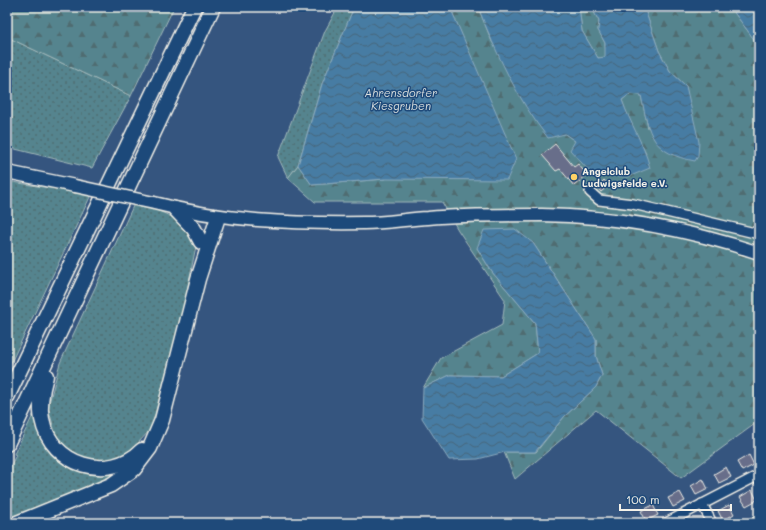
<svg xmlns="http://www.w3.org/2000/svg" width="766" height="530" font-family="Mali,sans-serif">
<defs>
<pattern id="grass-dots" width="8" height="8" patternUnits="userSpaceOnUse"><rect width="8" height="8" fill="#54848e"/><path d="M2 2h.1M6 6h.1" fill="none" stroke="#506c71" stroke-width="1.8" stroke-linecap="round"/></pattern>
<pattern id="forest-firs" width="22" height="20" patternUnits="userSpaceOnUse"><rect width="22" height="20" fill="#54848e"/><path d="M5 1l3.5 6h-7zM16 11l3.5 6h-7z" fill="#506c71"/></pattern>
<pattern id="water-waves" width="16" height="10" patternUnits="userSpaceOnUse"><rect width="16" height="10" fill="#467ca3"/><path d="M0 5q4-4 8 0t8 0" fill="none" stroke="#476579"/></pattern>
</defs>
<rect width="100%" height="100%" fill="#35557f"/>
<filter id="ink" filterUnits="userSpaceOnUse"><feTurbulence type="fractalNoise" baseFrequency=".025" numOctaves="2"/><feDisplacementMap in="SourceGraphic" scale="8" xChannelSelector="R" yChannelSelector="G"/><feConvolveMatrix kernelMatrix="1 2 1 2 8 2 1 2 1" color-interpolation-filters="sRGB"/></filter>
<g filter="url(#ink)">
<!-- grass -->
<g fill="url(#grass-dots)" stroke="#a4babb">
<polygon points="338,7 354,7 322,84 298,165 288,178 278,157 325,31"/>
<polygon points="7,37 131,96 92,168 7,147"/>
<polygon points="7,181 91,195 7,371"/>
<polygon points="134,204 152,208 181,221 197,241 184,306 151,429 124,458 90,461 58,443 48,407 60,363"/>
<polygon points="35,411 52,448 118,470 118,478 7,523 7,473 16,455 14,454"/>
</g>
<!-- forest -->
<g fill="url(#forest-firs)" stroke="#a4babb">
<polygon points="7,7 174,7 131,96 7,37"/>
<polygon points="450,7 478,7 492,42 565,134 575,141 646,154 628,117 622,100 630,94 641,95 648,128 689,105 686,86 670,71 659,51 644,7 730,7 759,46 759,421 681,478 596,410 515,479 504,452 536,452 564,417 596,387 602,375 596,356 596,339 533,243 477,248 492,272 535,323 538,353 501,376 450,375 423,388 441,358 502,325 505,300 458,230 442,202 315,202 288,178 298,165 312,185 385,179 473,62"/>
<polygon points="579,7 594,7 595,14 599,21 598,30 605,43 606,57 598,58 582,31"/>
</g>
<!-- park -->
<polygon fill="#54848e" stroke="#a4babb" points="759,514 759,523 742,523"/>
<!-- water -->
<g fill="url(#water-waves)" stroke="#8cabbf">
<polygon points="354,7 450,7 516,159 507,180 385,179 312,185 298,165 322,84"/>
<path d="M478,7H579L582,31L598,58L605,57V43L598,30L599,21L595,14L594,7H644L659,51L670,71L686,86L699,142L698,156L695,161C651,153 649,135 641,95L630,94L622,100C630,123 644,144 650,168L628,177L592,174L570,150L575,141L565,134L548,138C517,99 496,53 478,7Z"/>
<polygon points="730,7 759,7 759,46"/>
<polygon points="515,229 533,243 596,339 596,356 602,375 596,387 564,417 535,452 505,452 478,459 449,460 422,418 423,388 450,375 501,376 538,353 535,323 492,272 477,248 484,230"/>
</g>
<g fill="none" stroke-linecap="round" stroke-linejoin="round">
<!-- stream -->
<polyline stroke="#8cabbf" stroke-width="2" points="749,523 759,518"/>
</g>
<!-- building -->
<g fill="#676e8a" stroke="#f4f1e8">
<polygon points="555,144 574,167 578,164 587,175 574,186 560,169 556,171 542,155"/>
<polygon points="604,180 609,185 601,192 597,187"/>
<polygon points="749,455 754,465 742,471 737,462"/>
<polygon points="726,467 731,477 719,483 714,474"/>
<polygon points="703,479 708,489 696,495 691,486"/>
<polygon points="752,490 757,500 746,506 740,497"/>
<polygon points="680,492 685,501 673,507 668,498"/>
<polygon points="653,505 658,515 646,521 641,511"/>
<polygon points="729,505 734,514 723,521 718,511"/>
</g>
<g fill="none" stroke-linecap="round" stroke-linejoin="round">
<!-- minor casing -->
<g stroke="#f4f1e8" stroke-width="12">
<g id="minor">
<polyline points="590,192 599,200 633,204 759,234"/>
<polyline points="702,504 712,523"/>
<polyline points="666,523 759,475"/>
</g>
</g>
<!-- major casing -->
<g stroke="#f4f1e8" stroke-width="15">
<g id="major">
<polyline points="7,172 75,186"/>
<path d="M154,203C223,221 293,224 364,223C386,223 407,219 428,218C466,215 504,215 542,215C615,216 690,230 759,253"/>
</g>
</g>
<!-- highway casing -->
<g stroke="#f4f1e8" stroke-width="17">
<g id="highway">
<polyline points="175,209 194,229 201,242"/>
<path d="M46,376C42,390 39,405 42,419C51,466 109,483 142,450"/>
<polyline points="7,397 194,7"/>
<polyline points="7,444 213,7"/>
<polyline points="17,523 111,485 134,469 150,448 162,420 198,279 218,217"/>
</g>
</g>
<!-- minor -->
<use href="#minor" stroke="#1f4a7a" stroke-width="9"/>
<!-- major -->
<use href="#major" stroke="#1f4a7a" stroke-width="12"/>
<!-- highway -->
<use href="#highway" stroke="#1f4a7a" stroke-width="14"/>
<!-- major-bridge casing -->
<g stroke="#f4f1e8" stroke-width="15" stroke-linecap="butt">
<polyline id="major-bridge" points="75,186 154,203"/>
</g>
<!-- major-bridge -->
<use href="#major-bridge" stroke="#1f4a7a" stroke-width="12"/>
</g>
</g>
<!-- markers -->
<circle fill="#ffd166" stroke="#1f4a7a" stroke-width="1.5" cx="574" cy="177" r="4"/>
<g text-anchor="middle" stroke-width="3" stroke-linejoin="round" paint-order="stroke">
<!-- poi labels -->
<g font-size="10" font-weight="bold" fill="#f4f1e8" stroke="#1f4a7a" text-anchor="start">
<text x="582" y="175">Angelclub<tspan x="582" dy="12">Ludwigsfelde e.V.</tspan></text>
</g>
<!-- water labels -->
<g font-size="11" font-style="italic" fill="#dadfde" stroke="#1f4a7a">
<text x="401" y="97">Ahrensdorfer<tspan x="401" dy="13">Kiesgruben</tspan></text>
</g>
</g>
<!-- margin -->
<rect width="766" height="530" fill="none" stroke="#1f4a7a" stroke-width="24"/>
<rect x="12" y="12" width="742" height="506" fill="none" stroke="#f4f1e8" stroke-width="1.5" filter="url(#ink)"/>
<!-- scale -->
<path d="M620 504v6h111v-6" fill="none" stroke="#f4f1e8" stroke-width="2"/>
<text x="626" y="504" font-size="12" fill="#f4f1e8" stroke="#1f4a7a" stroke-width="3" paint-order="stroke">100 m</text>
</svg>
